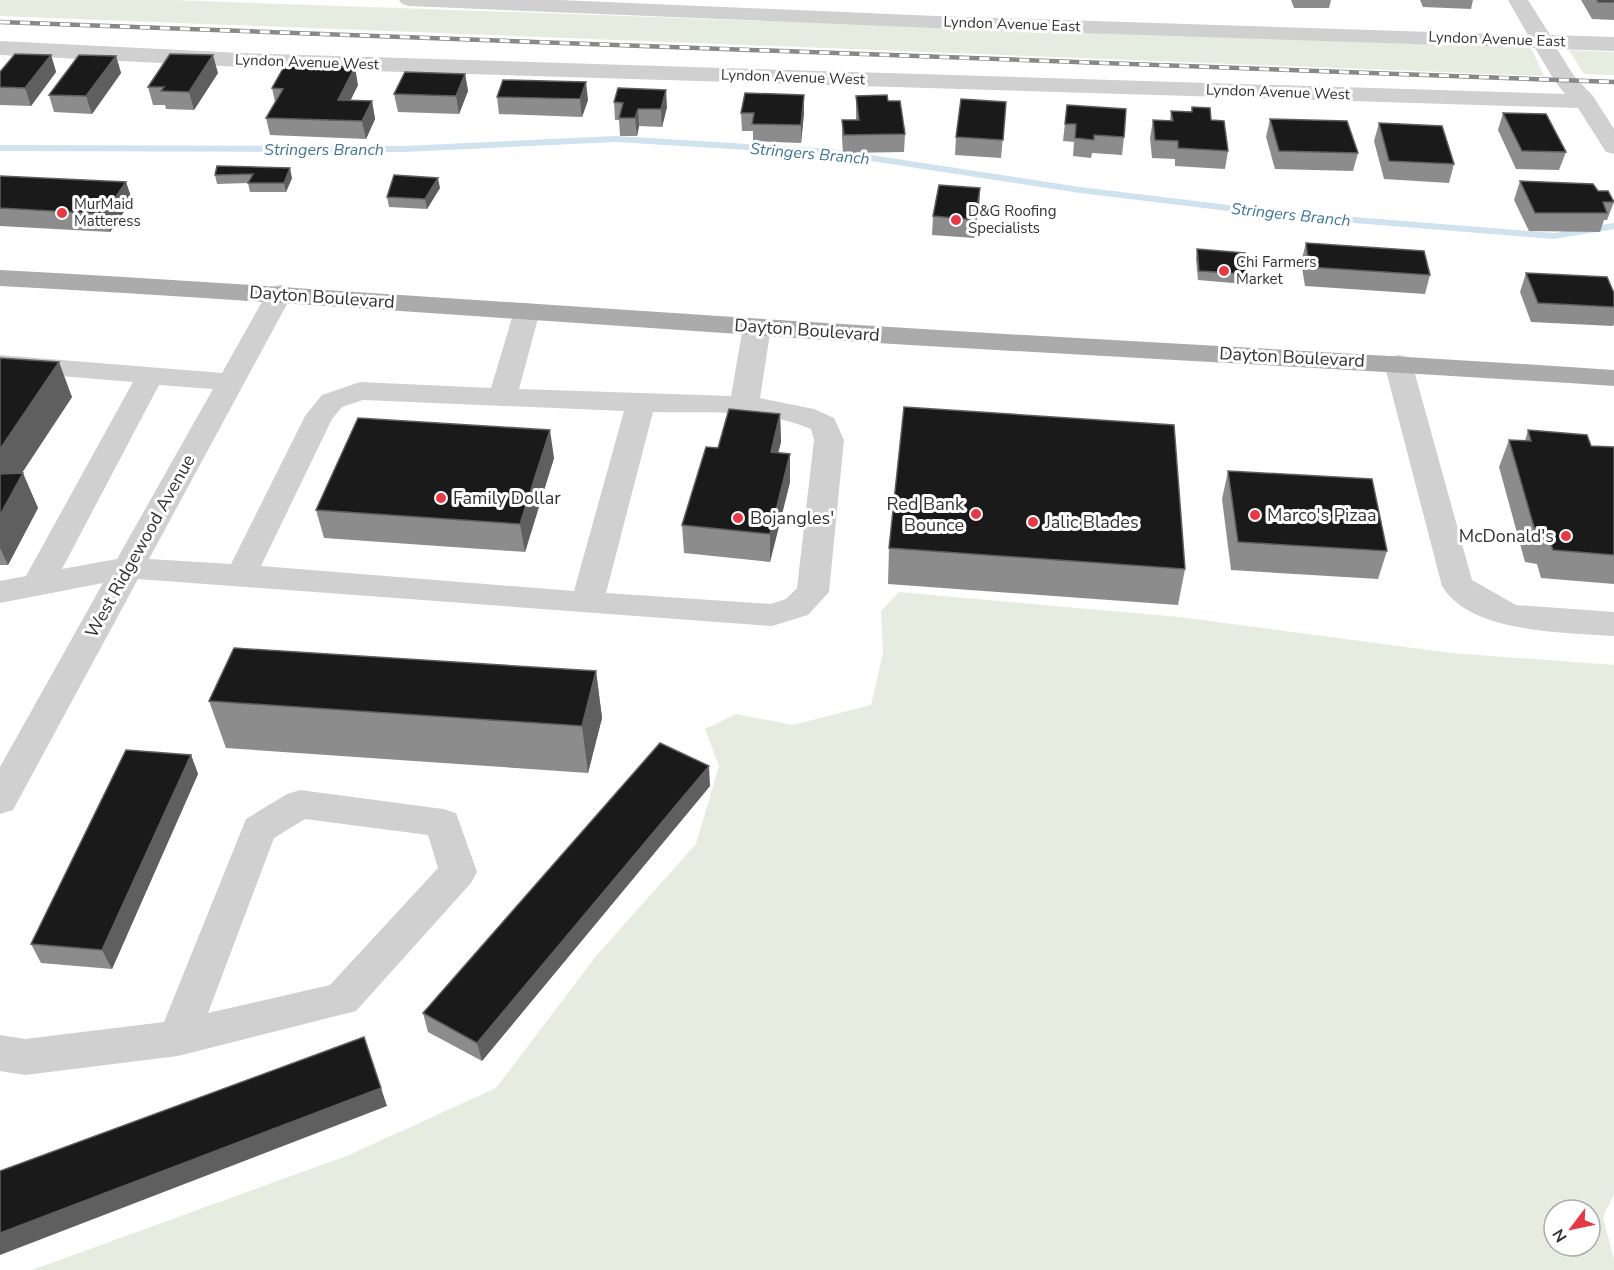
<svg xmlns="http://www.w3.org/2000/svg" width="1614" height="1270" font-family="'Nunito Sans',sans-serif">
<rect width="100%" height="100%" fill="#fff"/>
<!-- green -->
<g fill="#e6ecdf" fill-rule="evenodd">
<polygon points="0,0 172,0 1531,48 1544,76 0,16"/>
<polygon points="1569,50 1614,52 1614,75 1584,74"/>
<path d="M899,592L1179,617L1451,653L1614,665V1194L1603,1217L1614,1259V1270H32L349,1155L496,1088L597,955L696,844L719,766L705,729L736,714L793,725L871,705L883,653L881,611ZM1554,1210H1590V1246H1554Z"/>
</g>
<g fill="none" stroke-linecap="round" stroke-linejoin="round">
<!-- stream -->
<polygon fill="#cfe2ee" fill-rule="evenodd" points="616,136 832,149 1080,187 1279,211 1554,233 1614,223 1614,229 1554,239 1279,217 1080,193 832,155 616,142 405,152 0,151 0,145 405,146"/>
<!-- minor -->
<g fill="#d0d0d0" fill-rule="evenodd">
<polygon points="399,0 560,0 936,16 1528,35 1508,0 1528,0 1550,35 1614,37 1614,51 1557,49 1574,76 1593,96 1614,129 1614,154 1606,152 1578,108 241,67 0,55 0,41 241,53 1565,94 1554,80 1535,48 936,28 409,6 402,4"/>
<path d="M280,285L289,287L293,293L149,559L231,564L305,416L322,395L360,382L491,388L514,311L518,305L527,303L536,305L540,311L519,389L731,396L743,327L747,321L757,319L767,321L771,327L760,398L814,409L834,418L844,440L829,592L808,615L772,626L138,579L13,810L0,814V767L103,583L0,603V581L26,576L133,382L0,371V355L222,373L267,293L271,287ZM159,385L213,389L117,559L62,569ZM363,400L624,411L574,591L261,566L332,419L342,407ZM653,412C706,413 761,408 811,429L814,440L797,588L786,599L771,604L606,593Z"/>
<path d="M1398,355L1408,357L1412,363L1472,580L1516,605L1614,612V636C1564,632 1471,634 1442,586L1384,363L1388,357Z"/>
<path d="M300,790L443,809L456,813L477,872L471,883L356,1011L178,1056L25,1075L0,1071V1035L25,1039L164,1022L246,819L287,794ZM305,819L428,835L438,868L330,985L208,1013L274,838Z"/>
</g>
<!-- major -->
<path fill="#ababab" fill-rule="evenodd" d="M0,270C276,285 551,306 827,323C1089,340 1352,352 1614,370V386C1352,369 1089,356 827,340C551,322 276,301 0,286Z"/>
<!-- rail casing -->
<g stroke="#888" stroke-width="4.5">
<polyline id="rail" points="0,22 1614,82"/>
</g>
<!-- rail -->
<use href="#rail" stroke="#fff" stroke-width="3" stroke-dasharray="10" stroke-linecap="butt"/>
</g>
<!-- wall -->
<g fill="#8c8c8c">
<polygon points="1291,0 1331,0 1329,8 1294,8"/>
<polygon points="1420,0 1473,0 1471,9 1423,7"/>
<polygon points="1581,0 1614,0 1614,20 1592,19"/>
<polygon points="51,55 56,72 31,106 0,105 0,72"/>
<polygon points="116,56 121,73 92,114 54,112 49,95"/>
<polygon points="218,73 194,110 166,109 165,105 153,105 148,87"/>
<polygon points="465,74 468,91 459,114 398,112 394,94"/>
<polygon points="358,85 350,100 372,101 375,119 366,139 270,135 266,118 275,102 272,88"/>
<polygon points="618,88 667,107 662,127 639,126 637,136 620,136 619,120 615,120 614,102"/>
<polygon points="856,96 905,134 904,152 843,153 842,138 842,120 856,120"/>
<polygon points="497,97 588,100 582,117 499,114"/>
<polygon points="1006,102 1001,158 955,155 956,137"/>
<polygon points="1067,105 1124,137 1122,155 1092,153 1091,158 1073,156 1074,142 1063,141"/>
<polygon points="1192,107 1211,120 1228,151 1225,169 1175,166 1175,159 1152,158 1150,138 1153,120 1170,121 1171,111 1191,112"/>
<polygon points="741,113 804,113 801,143 753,141 753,131 742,131"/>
<polygon points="1503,113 1566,152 1559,170 1516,169 1498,130"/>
<polygon points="1270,119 1358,153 1353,171 1275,169 1266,137"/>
<polygon points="1379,123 1454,164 1449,183 1384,179 1374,141"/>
<polygon points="217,166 292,178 286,192 250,192 248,183 217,184 215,175"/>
<polygon points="0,176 126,182 132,200 110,232 0,226"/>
<polygon points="1520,181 1598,191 1614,202 1607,220 1604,220 1600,232 1529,231 1514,200"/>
<polygon points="440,188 427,209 389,207 387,197"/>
<polygon points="980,188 979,206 974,238 932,235 933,216"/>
<polygon points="1306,243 1430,275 1425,294 1305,286 1301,262"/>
<polygon points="1197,249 1247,274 1245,284 1198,280 1196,259"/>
<polygon points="1526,273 1614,293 1614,324 1613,326 1531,322 1520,292"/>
<polygon points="0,358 72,397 22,473 38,508 8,565 0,565"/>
<polygon points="780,414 781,442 778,453 790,482 770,562 684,553 682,525 718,448"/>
<polygon points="1528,430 1591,446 1614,447 1614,584 1541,578 1537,564 1525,562 1499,467 1509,440 1525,441"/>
<polygon points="554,458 525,552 324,538 316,510"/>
<polygon points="1228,471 1387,551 1378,579 1231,570 1222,499"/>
<polygon points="889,548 1185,569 1178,605 888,584"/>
<polygon points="596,671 602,718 588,773 226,748 209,701"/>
<polygon points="191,755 198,774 112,969 41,963 31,944"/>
<polygon points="710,786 482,1061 428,1032 423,1013"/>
</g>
<!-- shaded-wall -->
<g fill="#5f5f5f">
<polygon points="51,55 56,72 31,106 25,88"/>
<polygon points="213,55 218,73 194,110 189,92"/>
<polygon points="116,56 121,73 92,114 86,96"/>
<polygon points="355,67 358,85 342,118 338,100"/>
<polygon points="465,74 468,91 459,114 456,96"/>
<polygon points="586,82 588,100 582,117 580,99"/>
<polygon points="666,90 667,107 662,127 661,109"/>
<polygon points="804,95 804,113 801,143 801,125"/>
<polygon points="372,101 375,119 366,139 362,121"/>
<polygon points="638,109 639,126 637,136 635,118"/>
<polygon points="290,168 292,178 286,192 284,183"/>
<polygon points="438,178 440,188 427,209 425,199"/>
<polygon points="126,182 132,200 110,232 104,214"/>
<polygon points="980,188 979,206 974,238 975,220"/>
<polygon points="59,362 72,397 0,506 0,449"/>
<polygon points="780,414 781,442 771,480 771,452"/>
<polygon points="550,430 554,458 525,552 520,524"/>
<polygon points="790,454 790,482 770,562 770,534"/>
<polygon points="23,473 38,508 8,565 0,548 0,515"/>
<polygon points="596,671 602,718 588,773 582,726"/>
<polygon points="191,755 198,774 112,969 102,950"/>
<polygon points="709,766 710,786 482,1061 477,1043"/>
<polygon points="364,1037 387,1106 0,1255 0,1233"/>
</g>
<!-- building -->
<g fill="#1a1a1a" stroke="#5f5f5f" stroke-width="1.5">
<polygon points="1597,0 1614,0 1614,2 1598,2"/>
<polygon points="15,54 51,55 25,88 0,87 0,72"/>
<polygon points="170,54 213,55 189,92 161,91 164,87 148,87"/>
<polygon points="79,55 116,56 86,96 49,95"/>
<polygon points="285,65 355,67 338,100 372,101 362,121 266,118 283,89 272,88"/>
<polygon points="405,72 465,74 456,96 394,94"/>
<polygon points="503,80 586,82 580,99 497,97"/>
<polygon points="618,88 666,90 661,109 638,109 635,118 619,118 623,103 614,102"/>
<polygon points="745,93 804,95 801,125 752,124 754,113 741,113"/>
<polygon points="887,95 888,101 900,101 905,134 844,135 842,120 859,120 856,96"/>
<polygon points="961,99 1006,102 1003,140 956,137"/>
<polygon points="1067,105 1126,109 1124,137 1094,135 1094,140 1075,138 1076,124 1065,124"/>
<polygon points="1192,107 1210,108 1211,120 1224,121 1228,151 1178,148 1178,141 1155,140 1153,120 1173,121 1171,111 1192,112"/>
<polygon points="1503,113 1546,114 1566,152 1522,151"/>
<polygon points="1270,119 1347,121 1358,153 1279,151"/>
<polygon points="1379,123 1442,126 1454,164 1389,161"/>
<polygon points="217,166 290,168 284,183 248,183 253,174 215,175"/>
<polygon points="394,175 438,178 425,199 387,197"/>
<polygon points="0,176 126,182 104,214 0,208"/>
<polygon points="1520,181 1593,184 1598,191 1608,191 1614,202 1603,202 1607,213 1535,213"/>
<polygon points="939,185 980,188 975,220 933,216"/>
<polygon points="1306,243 1424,251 1430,275 1309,267"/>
<polygon points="1197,249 1245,253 1247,274 1199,271"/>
<polygon points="1526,273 1607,277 1614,293 1614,307 1538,303"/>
<polygon points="0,358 59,362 0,449"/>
<polygon points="904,407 1174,425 1185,569 889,548"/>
<polygon points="729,409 780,414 771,452 790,454 770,534 682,525 706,447 718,448"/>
<polygon points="358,418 550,430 520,524 316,510"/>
<polygon points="1528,430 1587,435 1591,446 1614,447 1614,555 1553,550 1548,536 1536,534 1509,440 1531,441"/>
<polygon points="1228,471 1372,479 1387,551 1238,542"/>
<polygon points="23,473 0,515 0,474"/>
<polygon points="234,648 596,671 582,726 209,701"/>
<polygon points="660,743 709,766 477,1043 423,1013"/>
<polygon points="126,750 191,755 102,950 31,944"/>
<polygon points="364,1037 381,1088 0,1233 0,1171"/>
</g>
<!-- markers -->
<g fill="#e63946" stroke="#fff" stroke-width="2">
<circle cx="62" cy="213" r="6"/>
<circle cx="956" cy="220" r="6"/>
<circle cx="1224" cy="271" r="6"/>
<circle cx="441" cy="498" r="6"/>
<circle cx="976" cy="514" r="6"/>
<circle cx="1255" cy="515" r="6"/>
<circle cx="738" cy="518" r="6"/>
<circle cx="1033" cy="522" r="6"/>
<circle cx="1566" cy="536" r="6"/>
</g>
<g text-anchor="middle" stroke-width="6" stroke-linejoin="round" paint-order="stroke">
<!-- far-street labels -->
<g font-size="15" fill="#333" stroke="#fff">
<text transform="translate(1012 24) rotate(2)" y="5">Lyndon Avenue East</text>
<text transform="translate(1497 39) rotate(2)" y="5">Lyndon Avenue East</text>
<text transform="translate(307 62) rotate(2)" y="5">Lyndon Avenue West</text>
<text transform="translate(793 77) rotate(2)" y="5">Lyndon Avenue West</text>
<text transform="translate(1278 92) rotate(2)" y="5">Lyndon Avenue West</text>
</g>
<!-- far-poi labels -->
<g font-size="15" fill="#333" stroke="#fff" text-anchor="start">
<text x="74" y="209">MurMaid<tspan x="74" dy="17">Matteress</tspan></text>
<text x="968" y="216">D&amp;G Roofing<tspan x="968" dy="17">Specialists</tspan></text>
<text x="1236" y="267">Chi Farmers<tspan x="1236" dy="17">Market</tspan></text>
</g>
<!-- far-water labels -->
<g font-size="16" font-style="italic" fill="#3f7597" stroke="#fff">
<text x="324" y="155">Stringers Branch</text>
<text transform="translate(810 153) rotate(5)" y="6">Stringers Branch</text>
<text transform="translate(1291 214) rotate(6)" y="6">Stringers Branch</text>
</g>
<!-- street labels -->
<g font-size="18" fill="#333" stroke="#fff">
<text transform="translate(322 297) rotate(4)" y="6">Dayton Boulevard</text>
<text transform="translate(807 330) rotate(4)" y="6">Dayton Boulevard</text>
<text transform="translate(1292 357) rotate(3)" y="6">Dayton Boulevard</text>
<text transform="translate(140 546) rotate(-61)" y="6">West Ridgewood Avenue</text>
</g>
<!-- poi labels -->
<g font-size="18" fill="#333" stroke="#fff" text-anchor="start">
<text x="453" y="504">Family Dollar</text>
<text x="964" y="510" text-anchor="end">Red Bank<tspan x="964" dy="21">Bounce</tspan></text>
<text x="1267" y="521">Marco's Pizaa</text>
<text x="750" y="524">Bojangles'</text>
<text x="1045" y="528">Jalic Blades</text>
<text x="1554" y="542" text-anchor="end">McDonald's</text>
</g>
</g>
<!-- north arrow -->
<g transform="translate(1572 1228) rotate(238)"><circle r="28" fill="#ffffff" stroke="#adadad" stroke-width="1.5"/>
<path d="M0-4.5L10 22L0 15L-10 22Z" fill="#e63946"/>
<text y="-9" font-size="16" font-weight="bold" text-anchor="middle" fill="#333333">N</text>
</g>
</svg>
